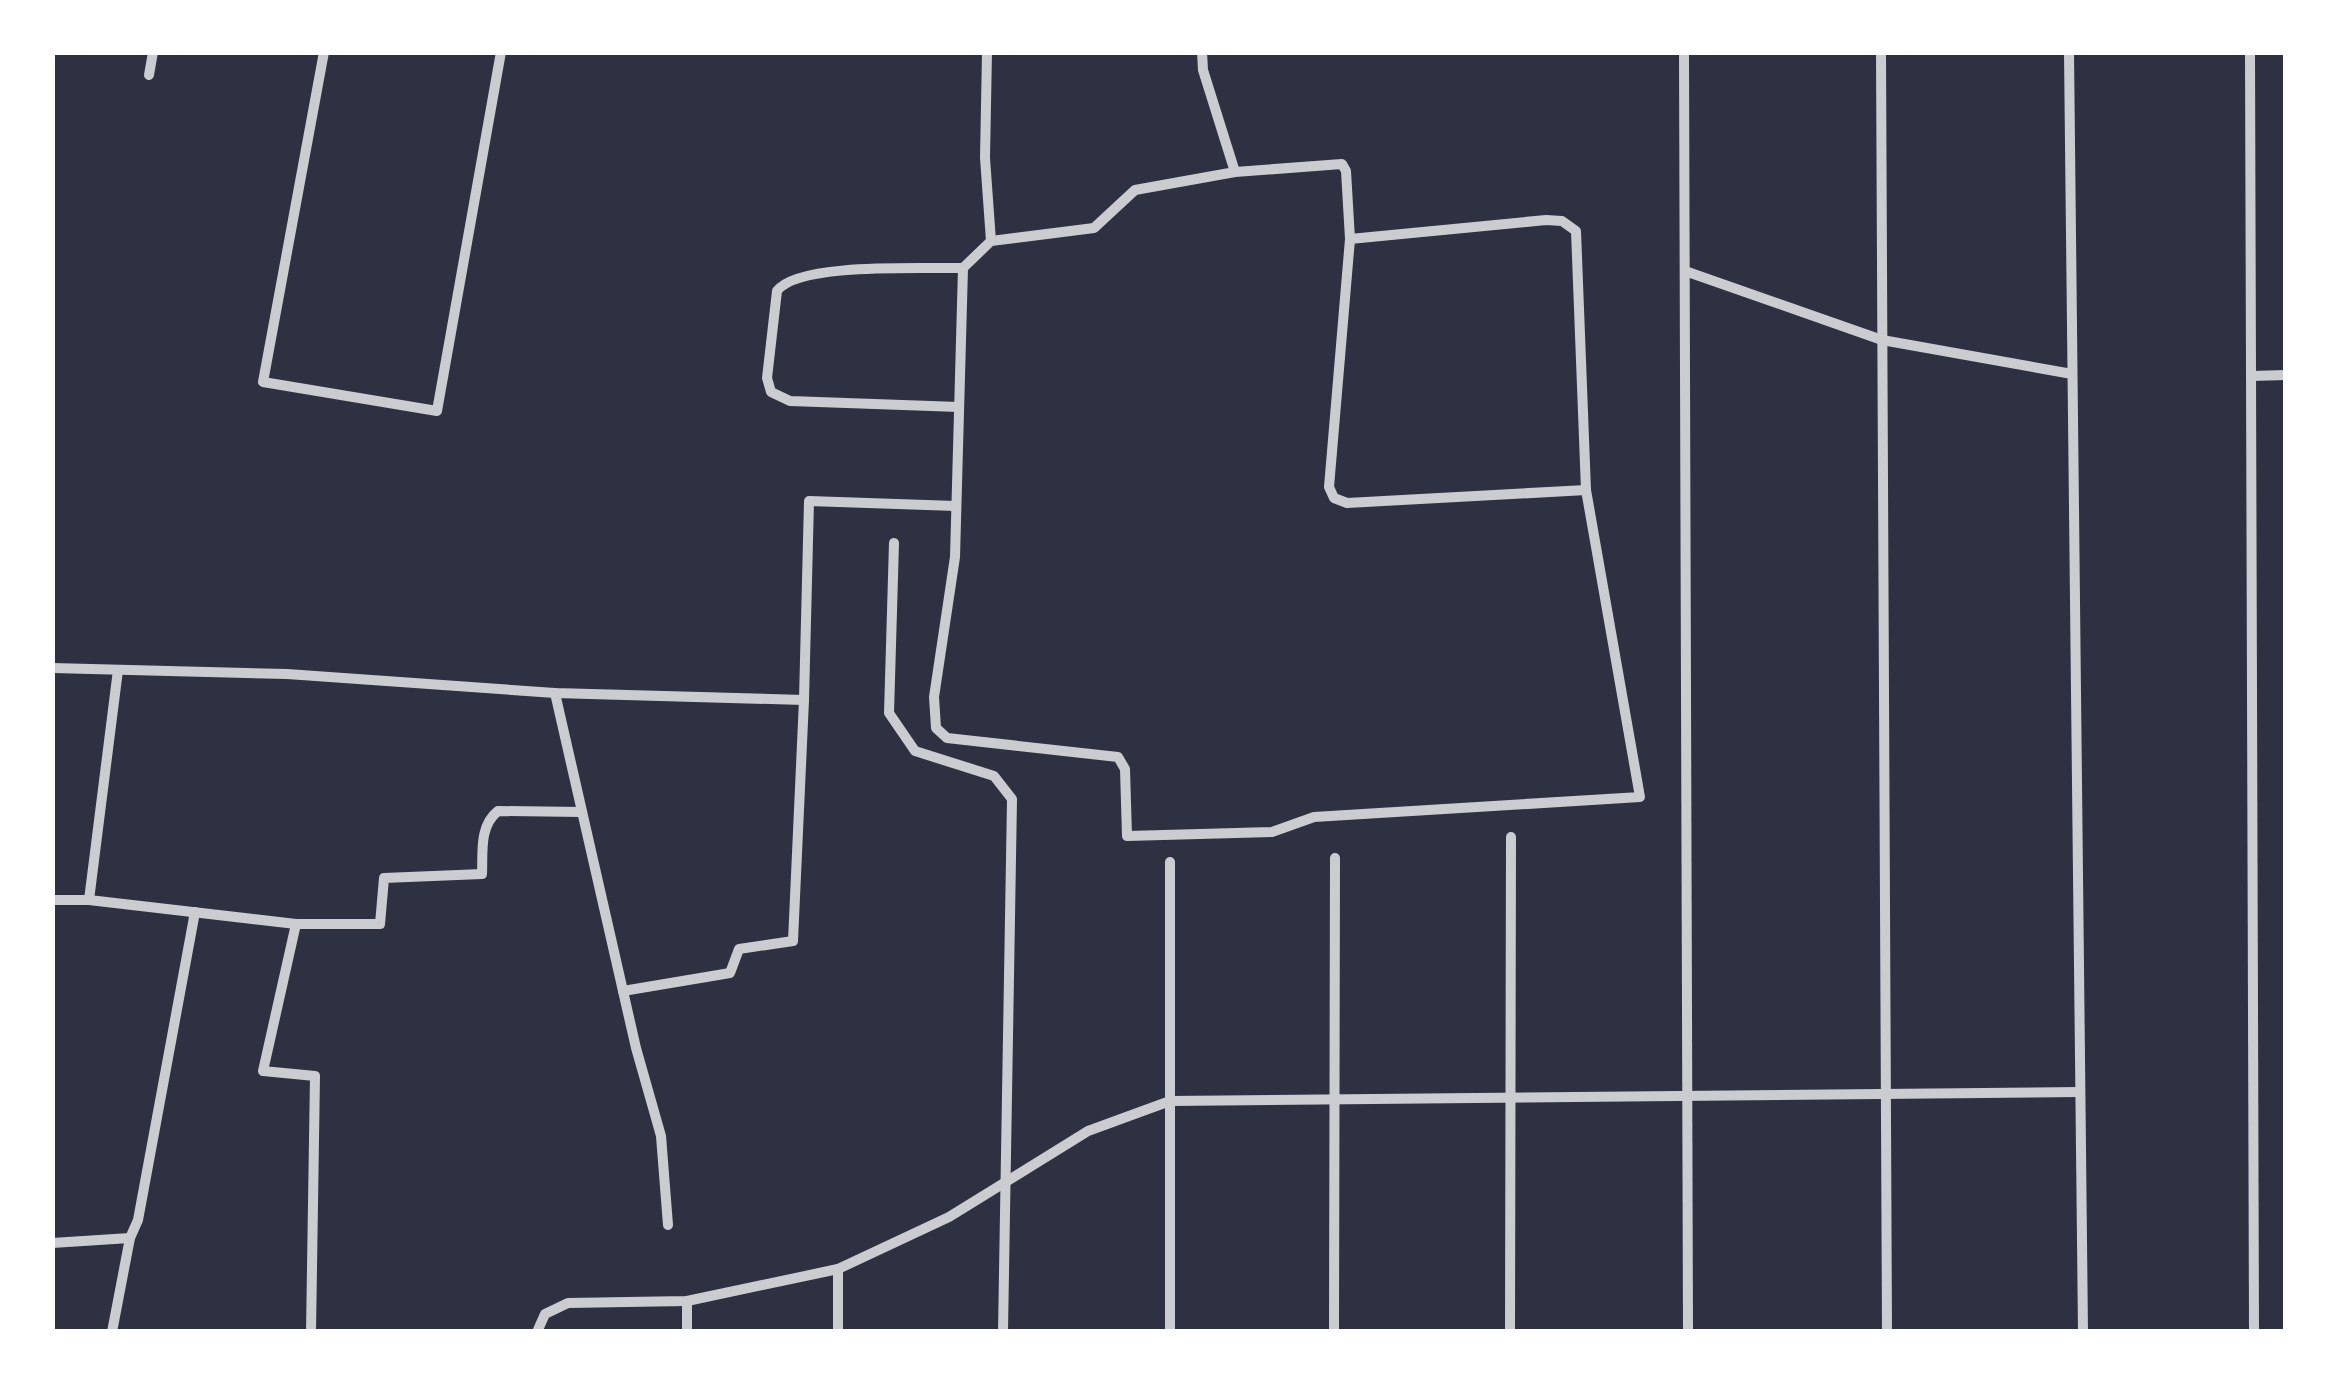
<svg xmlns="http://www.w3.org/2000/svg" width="2338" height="1384" font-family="'Titillium Web',sans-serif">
<rect width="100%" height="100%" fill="#2d3142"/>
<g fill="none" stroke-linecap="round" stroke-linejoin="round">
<!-- minor -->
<g stroke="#caccd0" stroke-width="10">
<polyline points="324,52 263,382 437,411 501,52"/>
<polyline points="987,52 985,158 991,241"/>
<polyline points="1202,52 1203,70 1235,172 1135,190 1094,228 991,241 963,268 955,557 934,697 936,728 947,738 1118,757 1125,769 1127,836 1272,832 1314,817 1640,797 1586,490 1347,503 1334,498 1329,487 1350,239 1346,171 1342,164 1235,172"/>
<polyline points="1684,52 1688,1332"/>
<polyline points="1881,52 1887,1332"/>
<polyline points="2069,52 2083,1332"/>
<polyline points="2250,52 2254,1332"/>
<polyline points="149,75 153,52"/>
<polyline points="1350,239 1546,220 1562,221 1576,231 1586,490"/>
<polyline points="1685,271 1882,340 2072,374"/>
<polyline points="2251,376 2286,375"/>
<path d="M959,407L790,401L771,392L767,378L777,291C798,262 925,269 963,268"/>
<polyline points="894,543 889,713 915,751 994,776 1012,799 1003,1332"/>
<polyline points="52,668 287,674 555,693 804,700 809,501 956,506"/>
<polyline points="555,693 636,1048 661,1136 668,1225"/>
<polyline points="1170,862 1170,1332"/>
<path d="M52,900H89L296,924H380L384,878L482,874C483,852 479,826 498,811L582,812"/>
<polyline points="89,900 118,670"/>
<polyline points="296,924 263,1071 315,1076 311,1332"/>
<polyline points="623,991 730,973 739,949 793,941 804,700"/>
<polyline points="52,1243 130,1238 138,1220 195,912"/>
<polyline points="687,1301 687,1332"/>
<polyline points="112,1332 130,1238"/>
<polyline points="537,1332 545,1314 568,1303 687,1301 838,1269 949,1217 1088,1131 1170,1101 2080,1092"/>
<polyline points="838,1332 838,1269"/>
<polyline points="1334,1332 1335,858"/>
<polyline points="1510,1332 1511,837"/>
</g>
</g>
<!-- border -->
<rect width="2338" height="1384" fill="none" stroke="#ffffff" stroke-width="110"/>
</svg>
